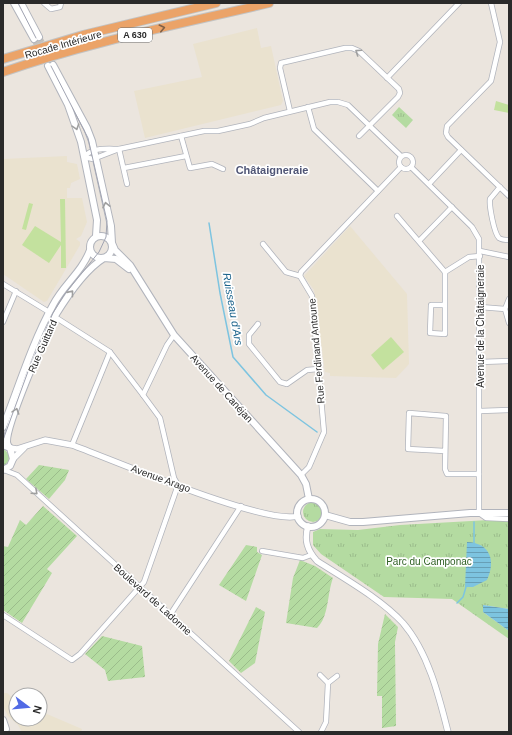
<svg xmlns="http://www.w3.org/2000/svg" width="512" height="735" font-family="Helvetica,sans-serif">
<defs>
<pattern id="grass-tufts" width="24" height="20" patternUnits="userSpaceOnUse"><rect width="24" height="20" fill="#b4dba1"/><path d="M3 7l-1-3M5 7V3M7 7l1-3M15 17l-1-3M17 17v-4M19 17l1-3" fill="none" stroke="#9bbc8b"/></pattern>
<pattern id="garden-furrows" width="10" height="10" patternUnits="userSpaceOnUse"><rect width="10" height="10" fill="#b4dba1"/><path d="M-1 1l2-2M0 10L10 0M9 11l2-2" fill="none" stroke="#9bbc8b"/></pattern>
<pattern id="water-rules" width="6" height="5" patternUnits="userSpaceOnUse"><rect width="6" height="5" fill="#7dc4e0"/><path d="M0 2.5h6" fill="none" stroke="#679fb6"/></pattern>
</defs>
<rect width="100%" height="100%" fill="#ebe5de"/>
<!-- education -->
<g fill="#eae2cf">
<polygon points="257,28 261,48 271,46 283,101 281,105 145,138 134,91 202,77 193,44"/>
<polygon points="67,156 67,162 77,164 80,179 71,183 70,188 67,188 67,198 82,198 87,222 81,236 76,239 80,242 80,245 47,301 44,302 3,274 3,159"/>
<polygon points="350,226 407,294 409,364 396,378 330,376 330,373 325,372 314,290 304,276"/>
<polygon points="3,693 7,693 16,701 16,719 40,719 40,711 82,729 81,732 22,732 18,725 8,716 3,706"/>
</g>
<!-- grass -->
<g fill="url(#grass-tufts)">
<polygon points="399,107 413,120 406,128 392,115"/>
<path d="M3,449C11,453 11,462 3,466Z"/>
<circle cx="313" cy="512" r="10"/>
<polygon points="489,520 509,521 509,609 483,605 483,612 509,631 509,639 452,599 384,597 321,554 313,545 313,532 320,529 358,530 400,525"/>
</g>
<!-- garden -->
<g fill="url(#garden-furrows)">
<polygon points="39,465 69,470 65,480 49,499 26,479"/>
<polygon points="43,506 77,536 47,569 52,573 22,623 3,610 3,546 8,547 20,520 26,525"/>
<polygon points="246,545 257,547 257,552 262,555 246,601 219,585"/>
<path d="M300,560L315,566L333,578C327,594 329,617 317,628L286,623L293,578Z"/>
<polygon points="256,607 265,612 255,663 241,673 229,661"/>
<polygon points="385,614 398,627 395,642 396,726 382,728 382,696 377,696 378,644"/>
<polygon points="102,636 142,646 145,677 108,681 105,670 85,654"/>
</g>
<!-- pitch -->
<g fill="#c3e19e">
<polygon points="496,101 509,105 509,113 494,110"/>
<polygon points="60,199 65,199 66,268 61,268 61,245 49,263 22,245 35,226 61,242"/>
<polygon points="29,203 33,204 26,230 22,229"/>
<polygon points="391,337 404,352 383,370 371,355"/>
</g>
<!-- water -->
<g fill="url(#water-rules)">
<path d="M467,542C490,543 496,560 487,580L473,587H465Z"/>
<polygon points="483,605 509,609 509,631 483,612"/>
</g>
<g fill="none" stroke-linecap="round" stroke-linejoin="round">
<!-- stream -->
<g stroke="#7dc4e0" stroke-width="1.5">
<polyline points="209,223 220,293 233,357 266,395 317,432"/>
<polyline points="474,522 474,544"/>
<polyline points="457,603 463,597 466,587"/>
</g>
<!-- secondary-tunnel -->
<g stroke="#c4c0ba" stroke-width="6" stroke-dasharray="6 3" stroke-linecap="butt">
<polyline points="39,37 53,65"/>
<polyline points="34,39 46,62"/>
</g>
<!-- minor casing -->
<g stroke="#b1b4bc" stroke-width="6">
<g id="minor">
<polyline points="44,3 51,9 60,7 61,3"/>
<polyline points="491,3 500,42 491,81 447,126 446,133 448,137 509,196"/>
<polyline points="387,78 459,3"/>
<polyline points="308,107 314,129 378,191"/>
<polyline points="290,111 280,68 281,63 345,48 352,48 359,51 399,89 400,93 398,97 359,136"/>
<polyline points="181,136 190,168 212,164 223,169"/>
<path d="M119,149C107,149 92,147 84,157L93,159L119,149L204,131H218L250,124L264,118L330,102H338L348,105L401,156"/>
<polyline points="119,149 127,184"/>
<circle cx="406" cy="162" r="7"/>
<polyline points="411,167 472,227 479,239 479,513 486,518 509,519"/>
<polyline points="124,168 186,156"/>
<polyline points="429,184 461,150"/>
<path d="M500,187L490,199C489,206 494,233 499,238C502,240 506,240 509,240"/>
<polyline points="397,216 445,272 469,257 480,256"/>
<polyline points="419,241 452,207"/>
<polyline points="263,244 286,272 300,276"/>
<polyline points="480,251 509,257"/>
<polyline points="3,284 49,312"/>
<polyline points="509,299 505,309 509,323"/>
<polyline points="445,305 431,305 430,333 445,334 445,272"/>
<polyline points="480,307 505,309"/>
<polyline points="55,317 110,352 143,395"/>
<polyline points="3,322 16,291"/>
<polyline points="258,324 249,335 249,344 280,382 287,384 307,370 318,369"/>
<polyline points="480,362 509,361"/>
<polyline points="480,411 509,410"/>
<polyline points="72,445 110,352"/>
<polyline points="445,451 408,449 409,413 446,416 445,469 447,474 479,474"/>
<polyline points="4,470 17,475 299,732"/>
<polyline points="301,475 309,467 324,432 312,296 300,276 301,272 401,167"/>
<polyline points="262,551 303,558 311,555"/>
<polyline points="3,615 72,660 80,654 144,582 178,485 174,478 160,418 143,395 167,345 174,335"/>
<polyline points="170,615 241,506"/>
<polyline points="320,675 328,683"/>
<polyline points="321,732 326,722 328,683 337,676"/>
</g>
</g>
<!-- tertiary casing -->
<g stroke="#b1b4bc" stroke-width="7">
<g id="tertiary">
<path d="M10,448L17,449L45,440L72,445C111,459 266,526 298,516"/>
<polyline points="13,459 24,448"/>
<path d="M308,526C304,540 307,550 317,561C345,579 381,599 403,623C428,652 439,696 448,732"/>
</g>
</g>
<!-- secondary casing -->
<g stroke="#b1b4bc" stroke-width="8">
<g id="secondary">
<polyline points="14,3 34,39"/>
<polyline points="21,3 39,37"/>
<polyline points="53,65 87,128 92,141 111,226 112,243 115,250 130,265 174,335 301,475 306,484 309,499"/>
<polyline points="48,66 68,105 81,142 97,220 96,236"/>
<circle cx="101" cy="247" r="11"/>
<path d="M3,427C19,386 32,343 53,305C63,285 82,272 90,250"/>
<polyline points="3,445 10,448 13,459 10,466 3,470"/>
<path d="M10,448C9,448 7,443 7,442C6,425 45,335 55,316C66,298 86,269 104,258L116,259L129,269"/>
<circle cx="311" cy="513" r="14"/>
<polyline points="325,515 350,522 363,522 470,513 509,513"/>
<polyline points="3,720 6,729"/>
</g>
</g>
<!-- motorway casing -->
<g stroke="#c3c3c3" stroke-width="10">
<g id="motorway">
<polyline points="3,59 83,35 216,3"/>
<path d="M3,72C89,42 180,24 269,3"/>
</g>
</g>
<!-- minor -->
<use href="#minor" stroke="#fff" stroke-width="4.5"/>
<!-- tertiary -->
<use href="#tertiary" stroke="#fff" stroke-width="5.5"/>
<!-- secondary -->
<use href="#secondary" stroke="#fff" stroke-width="6"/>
<!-- motorway -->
<use href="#motorway" stroke="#eba368" stroke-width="8"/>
<!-- tram -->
<g stroke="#a1a4b2" stroke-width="1">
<polyline points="18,3 36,38"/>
<polyline points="3,440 30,366 53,313 64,295 99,252 106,237 107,221 88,138 51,66"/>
</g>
</g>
<!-- one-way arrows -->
<defs><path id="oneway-chevron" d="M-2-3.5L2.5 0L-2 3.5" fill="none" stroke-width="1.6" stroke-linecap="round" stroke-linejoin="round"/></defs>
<use stroke="#816046" href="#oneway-chevron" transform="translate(162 28) rotate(-13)"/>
<g stroke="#9f9f9f">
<use href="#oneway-chevron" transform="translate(358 52) rotate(-146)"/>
<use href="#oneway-chevron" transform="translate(76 127) rotate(72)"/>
<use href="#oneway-chevron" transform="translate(106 205) rotate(-102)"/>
<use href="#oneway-chevron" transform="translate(71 293) rotate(-51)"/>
<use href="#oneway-chevron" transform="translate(16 411) rotate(-72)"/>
<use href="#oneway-chevron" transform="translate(35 492) rotate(42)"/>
</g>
<g text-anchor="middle" stroke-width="3.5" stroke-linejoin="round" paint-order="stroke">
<!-- shield labels -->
<rect fill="#fff" stroke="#6a6a6a" stroke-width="1" x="118" y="28" width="34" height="14" rx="3"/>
<g font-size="9" font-weight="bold" fill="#2a2a2a">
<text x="135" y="38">A 630</text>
</g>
<!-- street labels -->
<g font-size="10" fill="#2a2a2a" stroke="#fff">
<text transform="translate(63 44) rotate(-16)" y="4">Rocade Intérieure</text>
<text transform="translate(480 326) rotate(-90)" y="4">Avenue de la Châtaigneraie</text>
<text transform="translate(42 346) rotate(-66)" y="4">Rue Guittard</text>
<text transform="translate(316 351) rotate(-95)" y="4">Rue Ferdinand Antoune</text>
<text transform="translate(222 388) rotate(48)" y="4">Avenue de Canéjan</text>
<text transform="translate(161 478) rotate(20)" y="4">Avenue Arago</text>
<text transform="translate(153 599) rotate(42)" y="4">Boulevard de Ladonne</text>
</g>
<!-- park labels -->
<g font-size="10" fill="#2e5f23" stroke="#fff">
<text x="429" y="565">Parc du Camponac</text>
</g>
<!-- neighbourhood labels -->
<g font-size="11" font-weight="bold" fill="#505676" stroke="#fff">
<text x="272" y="174">Châtaigneraie</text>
</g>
<!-- water labels -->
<g font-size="11" font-style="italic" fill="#1d648c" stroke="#fff">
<text transform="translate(233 309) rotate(80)" y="4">Ruisseau d'Ars</text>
</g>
</g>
<!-- border -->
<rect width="512" height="735" fill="none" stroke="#2a2a2a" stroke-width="8"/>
<!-- north arrow -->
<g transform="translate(28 707) rotate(106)"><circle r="19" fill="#ffffff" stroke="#aaaaaa"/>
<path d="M0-3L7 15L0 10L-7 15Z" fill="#516ae5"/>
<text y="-6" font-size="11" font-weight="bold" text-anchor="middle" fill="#2a2a2a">N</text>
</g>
</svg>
